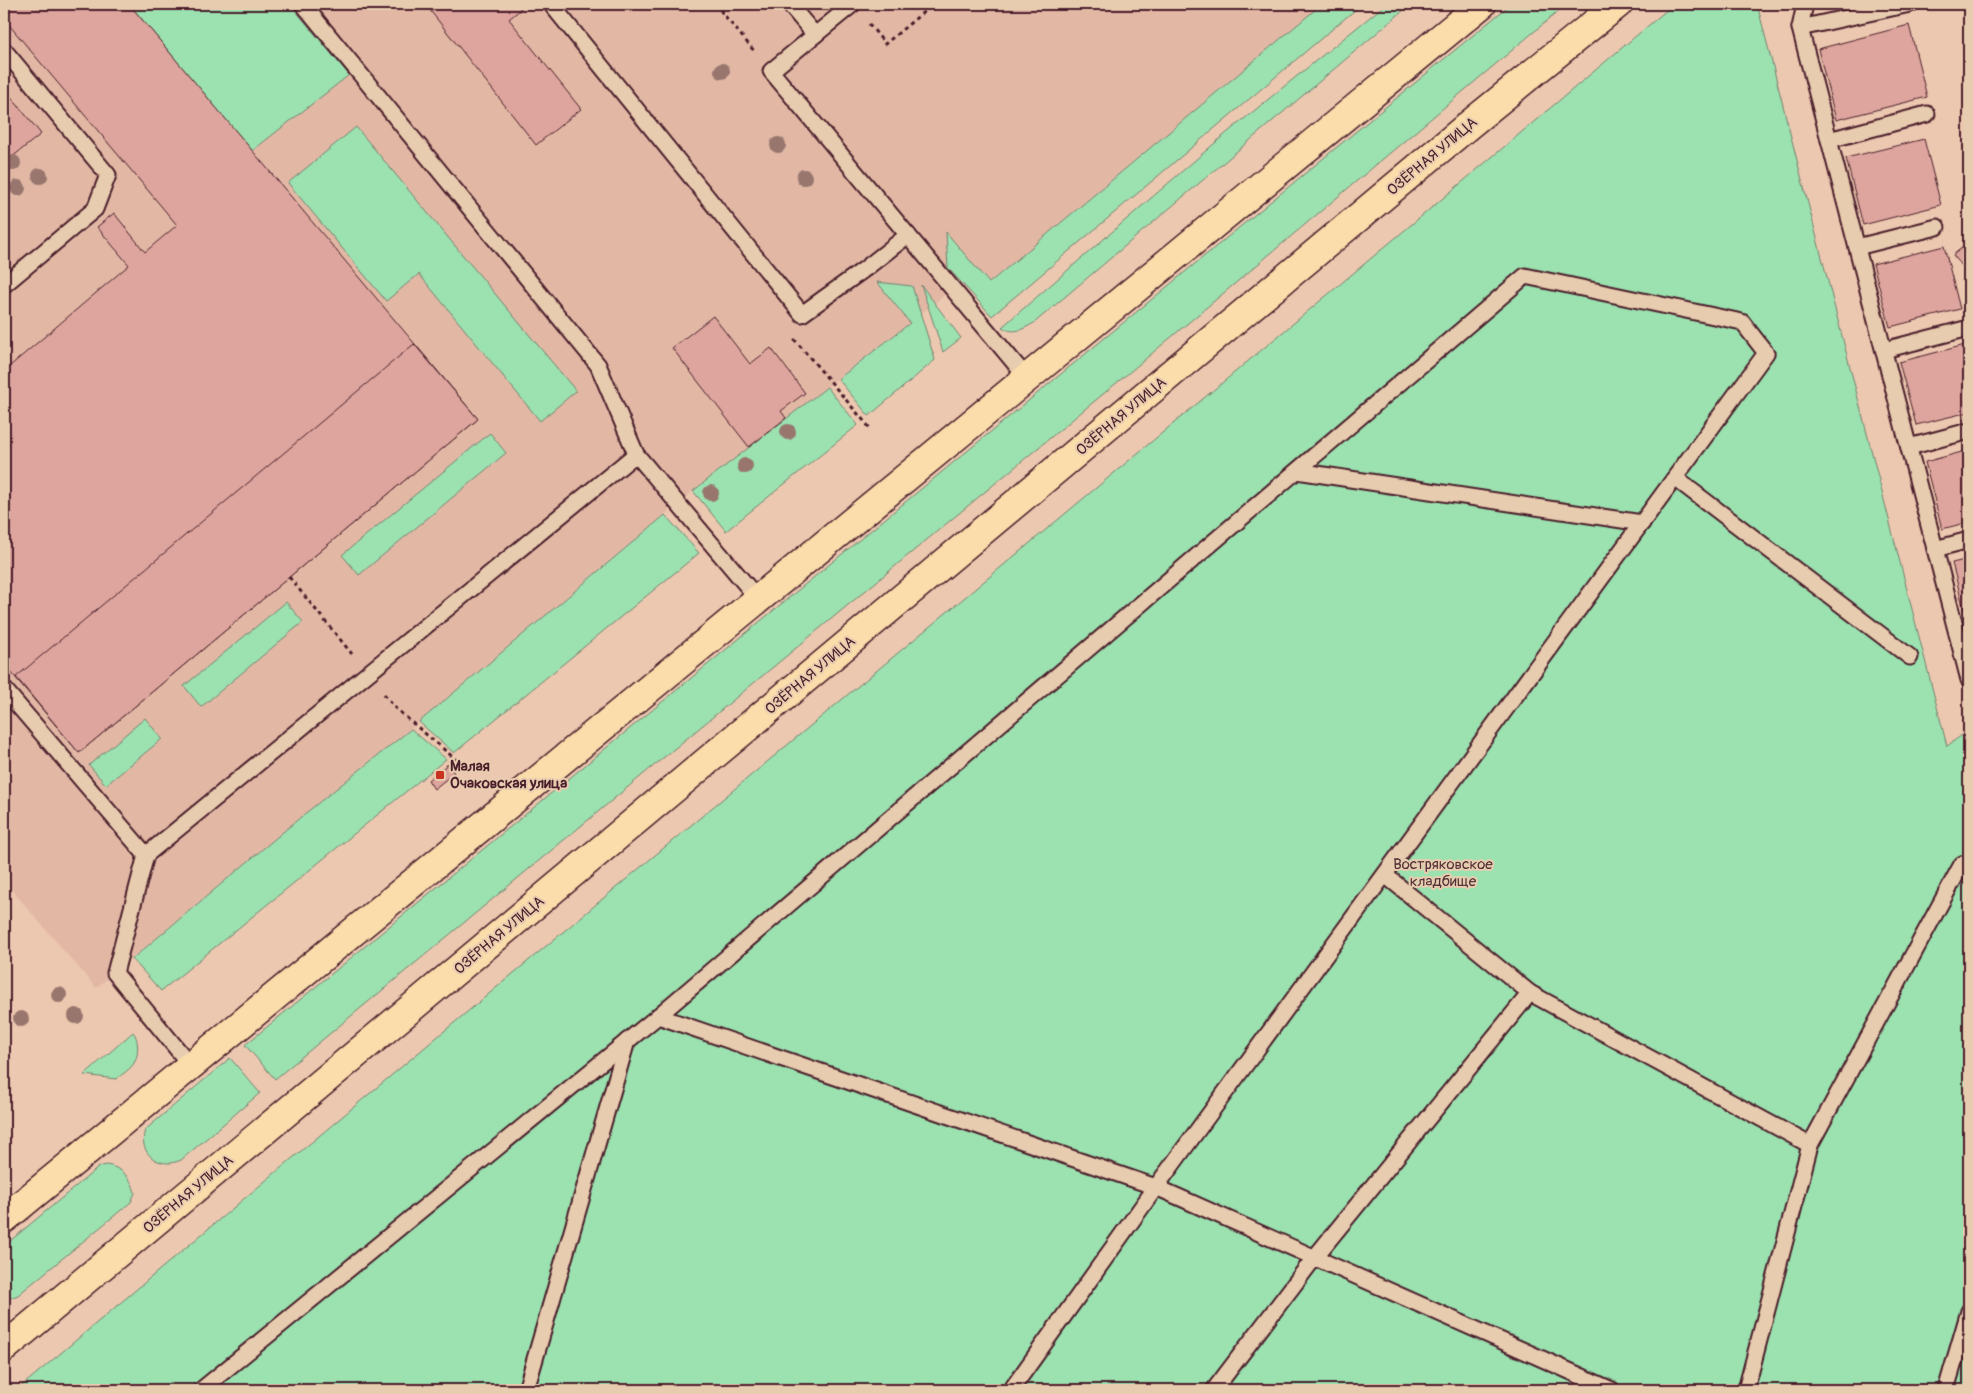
<svg xmlns="http://www.w3.org/2000/svg" width="1973" height="1394" font-family="Pangolin,sans-serif">
<rect width="100%" height="100%" fill="#edc8b0"/>
<filter id="ink" filterUnits="userSpaceOnUse"><feTurbulence type="fractalNoise" baseFrequency=".02" numOctaves="2"/><feDisplacementMap in="SourceGraphic" scale="10" xChannelSelector="R" yChannelSelector="G"/><feConvolveMatrix kernelMatrix="1 2 1 2 8 2 1 2 1" color-interpolation-filters="sRGB"/></filter>
<g filter="url(#ink)">
<!-- built -->
<polygon fill="#e2b8a5" points="4,4 1322,4 989,283 977,270 693,491 419,722 302,816 96,988 4,881"/>
<!-- green -->
<g fill="#9be2b0" stroke="#72806e">
<polygon points="129,4 290,4 349,75 252,151"/>
<polygon points="1322,4 1362,4 992,316 948,268 946,232 989,283"/>
<path d="M1386,4H1411L1034,323C1023,329 1014,335 1002,327L1223,136Z"/>
<polygon points="1511,4 1567,4 1131,371 275,1079 245,1045"/>
<path d="M1674,4H1757L1947,746L1969,730V1390H17C567,925 1124,468 1674,4Z"/>
<polygon points="356,127 576,391 540,421 419,274 386,301 288,183"/>
<polygon points="877,282 912,286 935,360 869,416 838,379 910,323"/>
<polygon points="921,285 961,338 943,352"/>
<polygon points="827,387 858,425 726,531 693,491"/>
<polygon points="490,433 506,453 359,575 342,555"/>
<polygon points="665,515 699,553 454,753 419,722"/>
<polygon points="286,602 303,622 201,707 184,686"/>
<polygon points="145,718 162,739 106,785 89,765"/>
<polygon points="411,729 446,759 161,991 132,959 302,816"/>
<path d="M133,1032C139,1038 139,1056 134,1063C131,1069 121,1075 116,1079L84,1075Z"/>
<path d="M230,1058L260,1093L181,1160C160,1170 137,1154 145,1130Z"/>
<path d="M106,1165C121,1167 132,1178 135,1193L131,1202L18,1295L8,1299L4,1298V1246L99,1167Z"/>
</g>
<!-- building -->
<g fill="#dda59d" stroke="#4a1f2b">
<polygon points="4,4 129,4 478,419 79,753 4,664 4,371 129,265 97,227 114,213 145,252 177,225 4,19"/>
<polygon points="425,4 517,4 521,9 509,19 581,109 536,145"/>
<polygon points="1909,25 1927,97 1836,120 1818,49"/>
<polygon points="4,88 41,134 11,158 4,150"/>
<polygon points="1924,139 1941,205 1863,225 1846,158"/>
<polygon points="1969,242 1969,274 1953,255"/>
<polygon points="1944,246 1960,309 1890,327 1873,264"/>
<polygon points="713,316 750,364 771,348 805,393 781,411 786,418 749,447 672,348"/>
<polygon points="414,344 478,419 79,753 16,677"/>
<polygon points="1969,344 1969,412 1916,425 1899,362"/>
<polygon points="1969,450 1969,522 1942,529 1925,462"/>
<polygon points="1969,559 1969,629 1952,563"/>
<polygon points="448,764 454,773 434,789 428,780"/>
</g>
<g fill="none" stroke-linecap="round" stroke-linejoin="round">
<!-- lane casing -->
<g stroke="#4a1f2b" stroke-width="19">
<g id="lane">
<polyline points="303,4 598,365 636,454 758,599"/>
<polyline points="551,4 802,314 866,268 908,235"/>
<polyline points="789,4 815,35 853,4"/>
<polyline points="1910,4 1800,28 1969,680"/>
<polyline points="1800,28 1805,4"/>
<polyline points="815,35 771,71 1027,378"/>
<polyline points="4,50 108,175 95,209 4,285"/>
<polyline points="1829,140 1927,114"/>
<polyline points="1857,247 1937,227"/>
<polyline points="1884,350 1969,328"/>
<polyline points="1909,447 1969,431"/>
<polyline points="1297,471 1642,523"/>
<polyline points="1675,478 1910,657"/>
<polyline points="1935,549 1969,540"/>
<polyline points="4,689 146,855 636,454"/>
<polyline points="146,855 115,973 191,1066"/>
<polyline points="1385,875 1530,993 1810,1145 1746,1390"/>
<polyline points="658,1016 1156,1187 1612,1390"/>
<polyline points="1810,1145 1962,864"/>
<polyline points="201,1390 658,1016 1525,276 1742,322 1766,353 1156,1187 1011,1390"/>
<polyline points="526,1390 627,1041"/>
<polyline points="1214,1390 1315,1257 1530,993"/>
<polyline points="1946,1390 1969,1311"/>
</g>
</g>
<!-- primary casing -->
<g stroke="#4a1f2b" stroke-width="31">
<g id="primary">
<polyline points="4,1219 1482,4"/>
<polyline points="4,1348 1470,124 1618,4"/>
</g>
</g>
<!-- path -->
<g stroke="#4a1f2b" stroke-width="3" stroke-dasharray="4 4" stroke-linecap="butt">
<polyline points="715,4 755,52"/>
<polyline points="869,24 885,44 933,4"/>
<polyline points="794,339 870,428"/>
<polyline points="289,577 352,654"/>
<polyline points="384,694 395,708 467,769"/>
</g>
<!-- lane -->
<use href="#lane" stroke="#e8ccaf" stroke-width="15"/>
<!-- primary -->
<use href="#primary" stroke="#faddab" stroke-width="28"/>
</g>
<!-- trees -->
<g fill="#98766e">
<circle cx="722" cy="71" r="8"/>
<circle cx="778" cy="145" r="8"/>
<circle cx="13" cy="163" r="8"/>
<circle cx="40" cy="176" r="8"/>
<circle cx="804" cy="177" r="8"/>
<circle cx="18" cy="188" r="8"/>
<circle cx="788" cy="432" r="8"/>
<circle cx="745" cy="466" r="8"/>
<circle cx="711" cy="493" r="8"/>
<circle cx="59" cy="995" r="8"/>
<circle cx="76" cy="1016" r="8"/>
<circle cx="21" cy="1019" r="8"/>
</g>
</g>
<!-- markers -->
<rect fill="#c8321e" stroke="#e8ccaf" stroke-width="2" x="435" y="770" width="10" height="10" rx="2.5"/>
<g text-anchor="middle" stroke-width="4" stroke-linejoin="round" paint-order="stroke">
<!-- street labels -->
<g font-size="15" fill="#4a1f2b" stroke="#e8ccaf">
<text transform="translate(1432 156) rotate(-40)" y="5">ОЗЁРНАЯ УЛИЦА</text>
<text transform="translate(1121 416) rotate(-40)" y="5">ОЗЁРНАЯ УЛИЦА</text>
<text transform="translate(810 675) rotate(-40)" y="5">ОЗЁРНАЯ УЛИЦА</text>
<text transform="translate(499 935) rotate(-40)" y="5">ОЗЁРНАЯ УЛИЦА</text>
<text transform="translate(188 1194) rotate(-40)" y="5">ОЗЁРНАЯ УЛИЦА</text>
</g>
<!-- poi labels -->
<g font-size="15" font-weight="bold" fill="#4a1f2b" stroke="#e8ccaf" text-anchor="start">
<text x="450" y="771">Малая<tspan x="450" dy="17">Очаковская улица</tspan></text>
</g>
<!-- park labels -->
<g font-size="15" fill="#523238" stroke="#e8ccaf">
<text x="1443" y="869">Востряковское<tspan x="1443" dy="17">кладбище</tspan></text>
</g>
</g>
<!-- margin -->
<rect width="1973" height="1394" fill="none" stroke="#e8ccaf" stroke-width="20"/>
<rect x="10" y="10" width="1953" height="1374" fill="none" stroke="#4a1f2b" stroke-width="2" filter="url(#ink)"/>
</svg>
